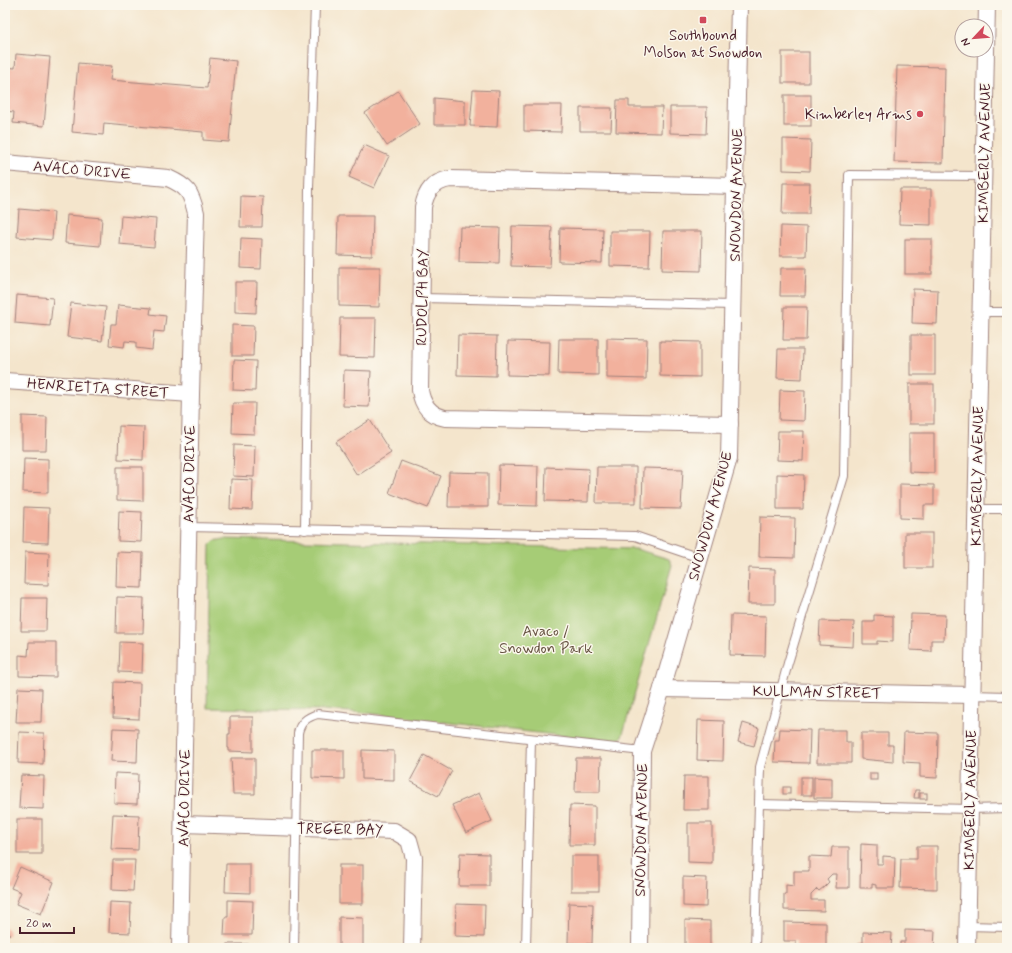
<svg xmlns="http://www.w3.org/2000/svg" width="1012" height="953" font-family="Mynerve,sans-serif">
<rect width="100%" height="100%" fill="#fbf7ec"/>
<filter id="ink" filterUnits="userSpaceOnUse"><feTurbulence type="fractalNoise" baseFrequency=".025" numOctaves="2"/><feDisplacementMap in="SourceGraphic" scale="8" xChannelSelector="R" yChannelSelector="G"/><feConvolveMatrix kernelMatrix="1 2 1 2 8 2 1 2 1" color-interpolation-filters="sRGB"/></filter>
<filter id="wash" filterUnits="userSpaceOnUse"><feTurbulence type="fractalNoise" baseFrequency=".012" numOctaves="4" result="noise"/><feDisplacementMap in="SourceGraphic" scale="16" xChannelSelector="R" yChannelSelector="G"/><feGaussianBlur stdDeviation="0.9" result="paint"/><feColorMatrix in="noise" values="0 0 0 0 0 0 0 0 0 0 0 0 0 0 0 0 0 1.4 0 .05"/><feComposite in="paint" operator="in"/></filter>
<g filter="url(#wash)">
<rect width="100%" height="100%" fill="#f4e5cc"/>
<!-- green -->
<polygon fill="#a6cc76" stroke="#787650" points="224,539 636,549 669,559 672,565 622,737 615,742 366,713 322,710 207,708 210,545 214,541"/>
<g id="blocks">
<!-- building -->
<g fill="#f2b19d">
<rect x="782" y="52" width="27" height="31"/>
<polygon points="16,54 50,57 44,126 13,123 14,112 5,111 5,67 15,68"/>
<polygon points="210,58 236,61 229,142 203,140 203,132 104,123 103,135 72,132 78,63 112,66 110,80 207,88"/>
<polygon points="897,66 945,67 943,163 894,162"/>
<polygon points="473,90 499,91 497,127 470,126"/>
<polygon points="398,91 420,124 387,146 365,113"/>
<rect x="784" y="95" width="27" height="31"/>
<polygon points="434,98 465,101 465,125 434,125"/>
<polygon points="617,100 629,100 629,107 662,107 661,133 616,132"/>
<polygon points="524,105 562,105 561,132 524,131"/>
<polygon points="670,107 707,107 706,134 670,133"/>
<polygon points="580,108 612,108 611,131 580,131"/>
<polygon points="783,139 811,140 810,171 783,170"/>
<polygon points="364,145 389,156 374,188 349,177"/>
<polygon points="783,183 810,183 809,214 782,214"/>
<polygon points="900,189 931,189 931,225 899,224"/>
<polygon points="241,196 263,197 262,227 240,227"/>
<polygon points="19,209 54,212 52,240 17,237"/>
<polygon points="67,215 102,218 100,246 65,243"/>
<polygon points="121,216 156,219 154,247 119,244"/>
<polygon points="338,216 373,216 372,256 337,255"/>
<polygon points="512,226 552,227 550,267 511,266"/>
<polygon points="781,226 807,227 806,256 780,256"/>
<polygon points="460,227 500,228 499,263 459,262"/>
<polygon points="560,228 603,229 602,263 559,262"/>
<polygon points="610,231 650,231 649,267 610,266"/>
<polygon points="663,231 702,231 701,271 662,270"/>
<polygon points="241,238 262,239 261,269 240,268"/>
<rect x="905" y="239" width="27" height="35"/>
<polygon points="339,267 380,267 379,307 339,306"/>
<polygon points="781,268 806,268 805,296 780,296"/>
<polygon points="235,282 257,282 256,313 235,312"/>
<polygon points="913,289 938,290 937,324 912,323"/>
<polygon points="17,295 53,298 50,326 15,323"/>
<polygon points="71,303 106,307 102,341 67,337"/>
<polygon points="118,305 151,308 150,314 166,316 164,332 154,331 152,350 136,348 136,342 125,341 124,347 109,345 111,324 116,324"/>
<polygon points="784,307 807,307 806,340 783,340"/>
<polygon points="340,318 376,318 375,358 339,357"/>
<polygon points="232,325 254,326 253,356 232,356"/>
<polygon points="458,335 497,336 496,376 457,375"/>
<rect x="911" y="335" width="24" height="40"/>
<polygon points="607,338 647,339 646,379 607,378"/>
<polygon points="559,339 598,339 598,375 558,374"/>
<polygon points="508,341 550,342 549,376 507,375"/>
<polygon points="660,341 700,342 700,377 660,376"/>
<polygon points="778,349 803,349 802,379 777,378"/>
<polygon points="234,360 256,361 255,391 233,390"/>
<polygon points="344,370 371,371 369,407 343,406"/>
<rect x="909" y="384" width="25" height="40"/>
<polygon points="780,390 805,391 804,421 779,420"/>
<polygon points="233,403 255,403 254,434 232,433"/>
<polygon points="22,416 47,417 46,450 22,450"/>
<polygon points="370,420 391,453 357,475 336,442"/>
<polygon points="119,426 144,427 143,460 118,459"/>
<polygon points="778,431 804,431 803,461 777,460"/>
<polygon points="909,433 934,433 934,473 909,472"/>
<polygon points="234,445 255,446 254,477 233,476"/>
<polygon points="24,458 48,459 48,493 23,492"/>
<polygon points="401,461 441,476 428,508 389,493"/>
<polygon points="499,465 538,466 537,506 498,505"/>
<polygon points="117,467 143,467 143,501 117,500"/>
<polygon points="546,467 589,469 588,502 545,501"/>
<polygon points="597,467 636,467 636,503 596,503"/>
<polygon points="643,468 683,469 681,509 642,508"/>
<polygon points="449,472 488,473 488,507 448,507"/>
<polygon points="777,474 804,475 803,509 777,509"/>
<polygon points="231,479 253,480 252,510 230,509"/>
<polygon points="900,484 934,485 934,505 924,505 924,519 900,518"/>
<polygon points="24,507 49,508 48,543 23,542"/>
<polygon points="119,511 142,512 141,542 118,541"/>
<polygon points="760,517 795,518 794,558 759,557"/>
<rect x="905" y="533" width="27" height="35"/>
<polygon points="25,552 49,553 48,585 24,584"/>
<polygon points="117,552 143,553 142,588 116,587"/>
<polygon points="749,568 775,569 775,604 748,604"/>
<polygon points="117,597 144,598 143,633 116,633"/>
<polygon points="22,598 47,598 46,631 21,631"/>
<polygon points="911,614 945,615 944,640 931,640 931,651 910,650"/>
<polygon points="731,615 766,616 765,656 730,655"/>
<polygon points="874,615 893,616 893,642 877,641 877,644 863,644 863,622 874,622"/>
<polygon points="820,621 854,622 853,647 819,645"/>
<polygon points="29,642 56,642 56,677 19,676 19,655 28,656"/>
<polygon points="120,642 143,643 142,673 119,672"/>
<polygon points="114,682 140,683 139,719 113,718"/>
<polygon points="18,688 42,689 41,722 16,722"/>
<polygon points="230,717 253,717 253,752 229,751 229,748 228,748 228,734 230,734"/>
<polygon points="698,720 724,721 723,761 697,760"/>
<polygon points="743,723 759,728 754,746 738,742"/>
<polygon points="113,728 138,729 137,762 111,761"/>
<polygon points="780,729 810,730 809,763 774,762 775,740 779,740"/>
<polygon points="818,730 846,730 846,742 851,742 851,763 817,763"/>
<polygon points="19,732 44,733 43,764 18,763"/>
<polygon points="904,732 938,733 937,778 920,777 920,763 903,762"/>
<polygon points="861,733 888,733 888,745 893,745 893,762 861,759"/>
<polygon points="312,750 344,750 344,779 312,778"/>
<polygon points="362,750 394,751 394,780 362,779"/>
<polygon points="424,755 452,771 438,796 410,781"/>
<polygon points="231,758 255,758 255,794 233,794"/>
<polygon points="576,758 601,758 600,792 575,792"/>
<polygon points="115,773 138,774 137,804 114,803"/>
<rect x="870" y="773" width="7" height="7"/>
<polygon points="21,775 44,776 43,809 19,808"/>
<polygon points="684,776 709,776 709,810 683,810"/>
<rect x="801" y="777" width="11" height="18"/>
<polygon points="814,777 832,778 832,798 814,798"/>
<rect x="783" y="787" width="7" height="7"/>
<polygon points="915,790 919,790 919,798 914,798"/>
<polygon points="479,793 492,821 466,833 452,805"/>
<rect x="920" y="793" width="7" height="6"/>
<polygon points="570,805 595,806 595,845 569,845"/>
<polygon points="113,814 139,815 138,850 111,849"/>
<rect x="17" y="819" width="25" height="35"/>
<polygon points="688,823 712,823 712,863 688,862"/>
<polygon points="861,844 877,845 877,864 883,864 883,856 895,857 894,888 876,888 876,885 872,884 872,888 860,888"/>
<polygon points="917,846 937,846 937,889 900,888 901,859 917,859"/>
<polygon points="832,847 849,847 849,888 836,888 837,874 832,874 827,879 829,882 824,887 819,891 817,889 811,895 811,900 824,900 824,911 784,910 784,894 786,894 786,885 794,886 794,871 809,871 809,856 831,857"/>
<polygon points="460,853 489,854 489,886 459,886"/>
<rect x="571" y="856" width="28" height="35"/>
<polygon points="113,860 135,860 133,891 112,890"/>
<polygon points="226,864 250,864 250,893 225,892"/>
<rect x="339" y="865" width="24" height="39"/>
<polygon points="20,867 54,882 41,914 16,904 21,892 11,888"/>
<polygon points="683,877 707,878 706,907 683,906"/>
<polygon points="228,900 253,901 252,935 224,935 225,917 228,917"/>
<polygon points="110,902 131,903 130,933 109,932"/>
<polygon points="569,903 593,904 592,944 568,943"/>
<polygon points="456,904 485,905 484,937 455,936"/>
<polygon points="339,917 363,918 363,948 339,948"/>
<polygon points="685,920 710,921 710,948 685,948"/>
<polygon points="784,922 826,923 826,948 796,948 796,941 784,941"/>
<polygon points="5,926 10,934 5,937"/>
<polygon points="905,930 935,931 934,948 900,948 900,942 905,942"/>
<polygon points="863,932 892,933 891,948 858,948 858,943 863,943"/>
<rect x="227" y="944" width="21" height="4"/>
<polygon points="108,945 135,946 135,948 108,948"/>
</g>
</g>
</g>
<g filter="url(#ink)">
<use href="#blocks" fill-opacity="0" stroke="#9f827c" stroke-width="1"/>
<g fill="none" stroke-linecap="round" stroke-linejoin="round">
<!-- lane casing -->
<g stroke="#9f827c" stroke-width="10">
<g id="lane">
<polyline points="422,298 733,305"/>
<polyline points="981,312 1007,312"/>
<polyline points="976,509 1007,509"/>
<polyline points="188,527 635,536 700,558"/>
<polyline points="305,530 309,188 315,5"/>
<polyline points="972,695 1007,696"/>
<polyline points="759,804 970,809 1007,808"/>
<polyline points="968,926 1007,927"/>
<path d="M294,948L298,733C300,722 307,717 318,714L642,751"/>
<polyline points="526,948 531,739"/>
<polyline points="755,948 760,767 788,663 844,476 849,175 984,176"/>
</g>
</g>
<!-- street casing -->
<g stroke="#9f827c" stroke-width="18">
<g id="street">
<path d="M5,163L168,178C188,187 191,192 196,213L191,394L180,948"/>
<polyline points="5,381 191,394"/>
<path d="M730,424L445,418C430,415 422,405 420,390L423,207C426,191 433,182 450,179L736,186"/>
<polyline points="662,689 972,695"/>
<polyline points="183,824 394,831 409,840 414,858 412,948"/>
<polyline points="640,948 642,751 662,689 729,458 739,5"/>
<polyline points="967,948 987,5"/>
</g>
</g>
<!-- lane -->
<use href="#lane" stroke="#fff" stroke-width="8"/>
<!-- street -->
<use href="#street" stroke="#fff" stroke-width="16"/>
</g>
</g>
<!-- markers -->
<g fill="#d1495b" stroke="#fbf7ec" stroke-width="1.5">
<rect x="699" y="16" width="8" height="8" rx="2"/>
<circle cx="920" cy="114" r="4"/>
</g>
<g text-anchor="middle" stroke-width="3" stroke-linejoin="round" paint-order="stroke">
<!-- poi labels -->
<g font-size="15" fill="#4a1f2b" stroke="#fbf7ec">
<text x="703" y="40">Southbound<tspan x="703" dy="17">Molson at Snowdon</tspan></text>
<text x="912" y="119" text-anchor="end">Kimberley Arms</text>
</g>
<!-- street labels -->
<g font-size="15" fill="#4a1f2b" stroke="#fbf7ec">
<text transform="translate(984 153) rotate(-89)" y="5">KIMBERLY AVENUE</text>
<text transform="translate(82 170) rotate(5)" y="5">AVACO DRIVE</text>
<text transform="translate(736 195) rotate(-89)" y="5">SNOWDON AVENUE</text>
<text transform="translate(422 297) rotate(-89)" y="5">RUDOLPH BAY</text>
<text transform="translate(98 388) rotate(4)" y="5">HENRIETTA STREET</text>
<text transform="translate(189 474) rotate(-89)" y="5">AVACO DRIVE</text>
<text transform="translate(977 476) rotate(-89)" y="5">KIMBERLY AVENUE</text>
<text transform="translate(710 516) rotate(-75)" y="5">SNOWDON AVENUE</text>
<text transform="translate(817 692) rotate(1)" y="5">KULLMAN STREET</text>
<text transform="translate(184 798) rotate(-89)" y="5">AVACO DRIVE</text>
<text transform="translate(970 800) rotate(-89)" y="5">KIMBERLY AVENUE</text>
<text transform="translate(340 829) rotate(1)" y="5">TREGER BAY</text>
<text transform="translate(641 830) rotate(-89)" y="5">SNOWDON AVENUE</text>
</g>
<!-- park labels -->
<g font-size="15" fill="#665342" stroke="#fbf7ec">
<text x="546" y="636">Avaco /<tspan x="546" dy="17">Snowdon Park</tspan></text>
</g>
</g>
<!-- margin -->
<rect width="1012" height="953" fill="none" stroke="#fbf7ec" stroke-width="20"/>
<!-- north arrow -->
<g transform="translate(974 38) rotate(244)"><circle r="19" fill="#fbf7ec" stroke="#b4a19f"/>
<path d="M0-3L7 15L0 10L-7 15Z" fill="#d1495b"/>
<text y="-6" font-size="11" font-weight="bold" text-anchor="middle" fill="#4a1f2b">N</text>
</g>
<!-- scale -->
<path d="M20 927v6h54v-6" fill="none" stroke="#4a1f2b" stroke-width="2"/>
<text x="26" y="927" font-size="12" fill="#4a1f2b" stroke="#fbf7ec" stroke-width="3" paint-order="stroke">20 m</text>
</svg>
